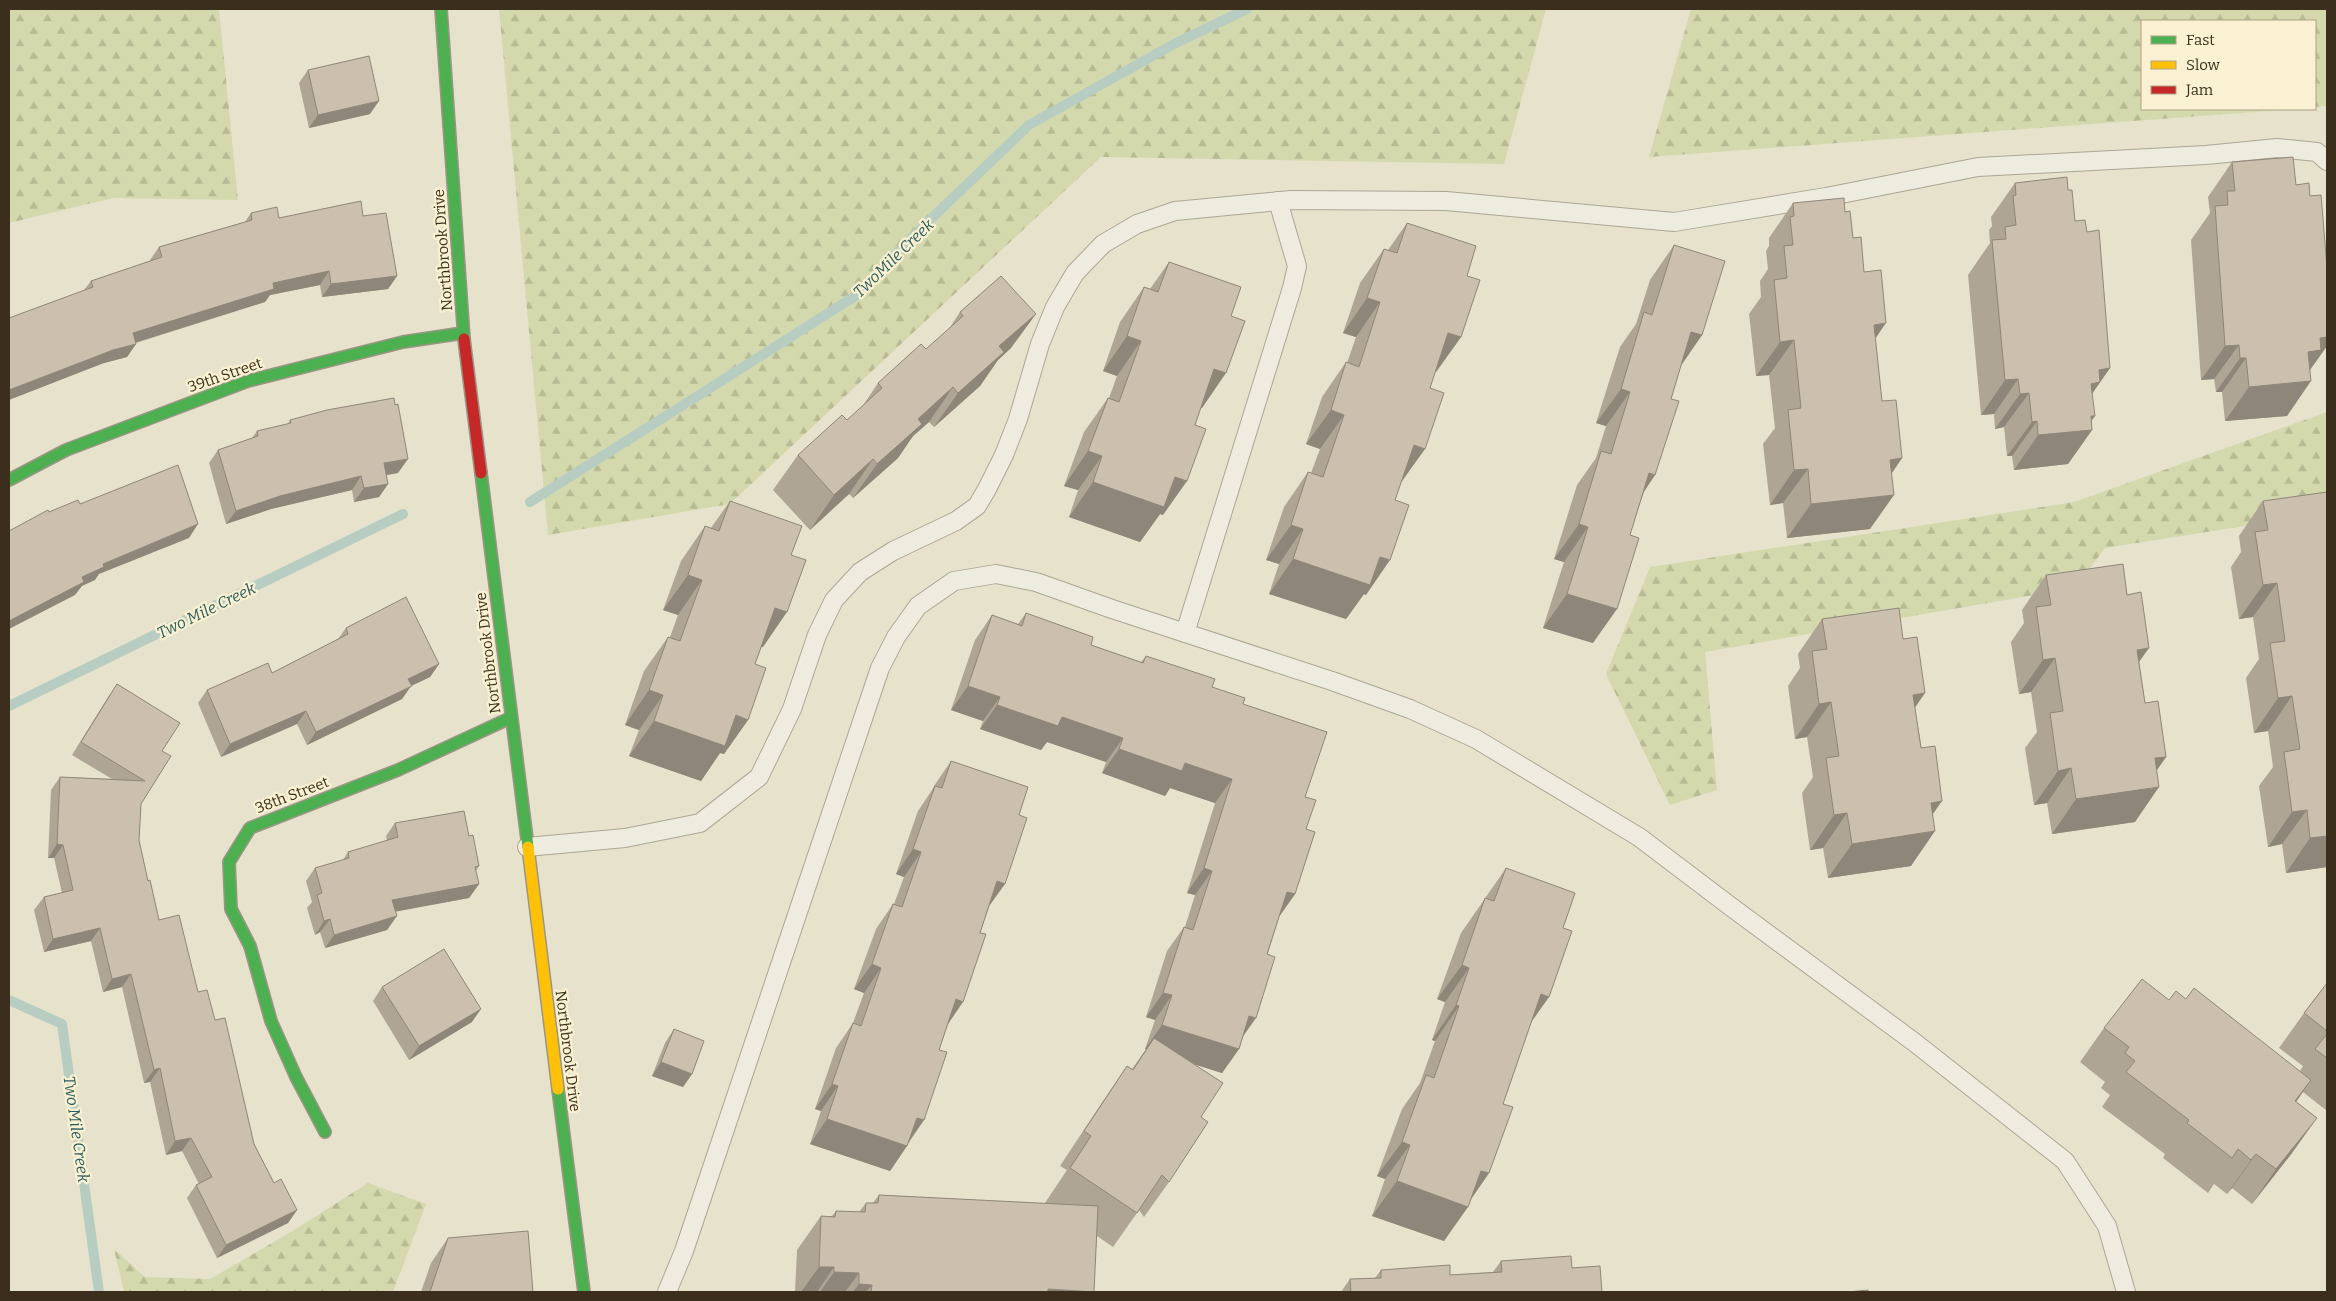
<svg xmlns="http://www.w3.org/2000/svg" width="2336" height="1301" font-family="Bitter,serif">
<defs>
<pattern id="forest-firs" width="22" height="20" patternUnits="userSpaceOnUse" patternTransform="scale(1.25)"><rect width="22" height="20" fill="#d4d9ad"/><path d="M5 1l3.5 6h-7zM16 11l3.5 6h-7z" fill="#b7bb94"/></pattern>
</defs>
<rect width="100%" height="100%" fill="#e7e2cc"/>
<!-- forest -->
<g fill="url(#forest-firs)">
<polygon points="9,9 219,9 238,200 113,198 9,223"/>
<polygon points="499,9 1546,9 1504,164 1101,157 730,504 548,535"/>
<polygon points="1691,9 2327,9 2327,106 2315,107 2315,21 2142,21 2142,109 2294,109 1649,157"/>
<polygon points="2327,412 2327,513 2105,548 2075,588 1705,652 1717,790 1670,805 1606,674 1650,567 2074,502"/>
<polygon points="368,1183 426,1204 393,1292 124,1292 114,1249 145,1277 210,1279 291,1232"/>
</g>
<g fill="none" stroke-linecap="round" stroke-linejoin="round">
<!-- stream -->
<g stroke="#b8cdc2" stroke-width="10">
<polyline points="530,502 857,295 911,238 1029,125 1174,44 1247,9"/>
<polyline points="9,706 403,514"/>
<polyline points="9,1000 62,1024 99,1292"/>
</g>
<!-- lane casing -->
<g stroke="#aca695" stroke-width="20">
<g id="lane">
<polyline points="1185,633 1292,288 1297,266 1278,201"/>
<polyline points="527,847 625,838 700,823 759,777 792,709 817,635 834,600 860,572 893,551 956,521 977,506 987,489 1004,455 1018,419 1040,344 1055,307 1075,273 1103,244 1137,224 1175,211 1291,200 1446,201 1674,222 1826,197 1978,167 2206,155 2277,148 2317,152 2327,161"/>
<polyline points="667,1292 684,1251 880,668 896,637 918,606 954,581 996,574 1036,582 1112,609 1332,681 1410,709 1476,739 1639,837 1730,906 1914,1042 2065,1161 2107,1226 2126,1292"/>
</g>
</g>
<!-- fast casing -->
<g stroke="#9c9585" stroke-width="14">
<g id="fast">
<polyline points="441,9 464,339"/>
<polyline points="481,473 528,847"/>
<polyline points="9,480 66,450 248,381 403,342 463,333"/>
<polyline points="558,1089 584,1292"/>
<polyline points="325,1132 296,1077 271,1021 250,946 231,909 229,862 250,828 398,770 510,718"/>
</g>
</g>
<!-- slow casing -->
<g stroke="#9c9585" stroke-width="14">
<polyline id="slow" points="528,847 558,1089"/>
</g>
<!-- jam casing -->
<g stroke="#9c9585" stroke-width="14">
<polyline id="jam" points="464,339 481,473"/>
</g>
<!-- lane -->
<use href="#lane" stroke="#eeebdf" stroke-width="18"/>
<!-- fast -->
<use href="#fast" stroke="#4caf50" stroke-width="11"/>
<!-- slow -->
<use href="#slow" stroke="#ffc107" stroke-width="11"/>
<!-- jam -->
<use href="#jam" stroke="#c62828" stroke-width="11"/>
</g>
<!-- wall -->
<g fill="#afa595">
<polygon points="308,70 370,114 309,128 299,83"/>
<polygon points="2232,162 2296,185 2310,196 2327,267 2327,346 2310,370 2287,416 2225,421 2222,392 2216,392 2214,379 2201,380 2191,240 2210,213 2208,197"/>
<polygon points="2015,183 2068,190 2075,221 2087,232 2110,368 2092,393 2091,421 2092,430 2068,464 2014,470 2012,456 2007,456 2004,427 1995,429 1994,414 1981,415 1968,275 1990,243 1989,230 1992,226 1991,217"/>
<polygon points="1793,203 1845,212 1864,272 1875,339 1882,401 1902,458 1892,473 1870,529 1787,538 1783,503 1770,505 1763,444 1775,428 1769,375 1756,376 1749,314 1761,297 1760,281 1768,269 1766,251 1769,246 1769,238"/>
<polygon points="251,213 279,218 363,216 397,276 388,289 322,297 320,285 270,295 265,302 136,343 136,344 127,357 104,363 84,290 91,281 150,261 150,260 159,247 245,222"/>
<polygon points="1407,223 1467,276 1461,337 1436,372 1435,371 1366,595 1364,594 1346,619 1269,594 1279,564 1266,560 1284,507 1308,472 1311,473 1320,449 1306,444 1322,397 1346,362 1347,363 1356,337 1343,333 1360,283 1384,249 1388,250"/>
<polygon points="1674,245 1702,335 1681,365 1671,399 1655,475 1644,492 1593,643 1543,628 1564,562 1554,559 1577,485 1596,458 1606,426 1596,423 1620,347 1636,324 1650,280"/>
<polygon points="1169,262 1231,316 1202,408 1201,407 1163,515 1160,514 1140,542 1069,517 1078,490 1064,486 1084,432 1108,398 1109,398 1117,376 1103,371 1120,322 1144,287 1150,289"/>
<polygon points="960,312 1011,348 998,360 980,386 934,427 929,422 913,436 898,458 853,498 849,494 810,530 773,490 798,455 847,420 862,407 878,383 926,349 949,329"/>
<polygon points="290,420 398,473 386,475 388,484 379,497 354,502 352,490 271,509 226,524 209,463 218,450 252,438 257,431 288,424"/>
<polygon points="2327,492 2327,867 2286,873 2282,844 2268,847 2259,786 2273,767 2268,731 2254,733 2246,678 2259,659 2253,617 2239,619 2231,567 2241,552 2239,536 2263,501"/>
<polygon points="730,501 791,555 763,647 762,646 755,664 748,720 724,754 720,753 701,781 629,756 639,730 625,725 644,671 668,637 670,637 678,615 663,610 681,561 705,526 711,528"/>
<polygon points="2046,575 2127,595 2139,662 2145,703 2166,757 2157,770 2135,822 2052,834 2047,803 2034,805 2025,748 2037,732 2031,692 2019,694 2011,642 2024,623 2022,610"/>
<polygon points="1026,613 1091,645 1141,662 1146,656 1212,687 1243,704 1305,797 1306,829 1295,894 1279,917 1239,1049 1222,1073 1194,1064 1201,1117 1169,1182 1144,1217 1139,1210 1113,1247 1097,1236 1093,1292 795,1292 797,1250 821,1216 832,1216 836,1211 859,1212 866,1203 873,1203 879,1195 1047,1204 1045,1203 1067,1170 1060,1166 1103,1101 1127,1066 1132,1069 1146,1049 1145,1049 1155,1020 1146,1017 1167,951 1184,927 1185,927 1195,895 1187,893 1215,803 1170,788 1165,796 1102,773 1106,762 1047,742 1041,750 980,729 983,721 951,710 975,640 992,615 1018,624"/>
<polygon points="1822,619 1903,639 1933,814 1911,866 1828,878 1823,848 1810,850 1802,793 1813,777 1807,737 1795,739 1788,686 1800,668 1798,654"/>
<polygon points="346,628 439,664 430,677 411,686 402,699 307,745 297,724 221,757 198,703 207,690 272,673 338,639"/>
<polygon points="117,684 162,751 141,804 139,840 148,881 159,920 198,992 215,1020 254,1144 274,1183 297,1210 288,1223 217,1258 187,1198 196,1185 199,1184 182,1151 166,1155 150,1082 144,1083 122,987 103,992 91,941 44,952 34,910 44,897 62,893 54,858 48,858 51,790 60,777 112,779 72,755 108,697"/>
<polygon points="951,761 989,907 939,1050 924,1120 890,1171 810,1144 821,1111 815,1109 836,1048 853,1023 864,993 854,989 876,929 893,904 894,904 904,877 896,874 918,811 932,790 934,786"/>
<polygon points="395,823 469,836 479,866 476,871 479,884 469,898 395,911 387,930 325,948 320,932 315,935 307,908 312,902 306,881 315,868 343,860 348,852 387,841 386,836"/>
<polygon points="1506,868 1531,1022 1503,1104 1489,1173 1472,1198 1444,1241 1372,1216 1385,1179 1377,1176 1402,1109 1420,1083 1435,1041 1432,1040 1445,1002 1437,999 1461,933"/>
<polygon points="2327,983 2327,1111 2303,1092 2296,1102 2292,1153 2252,1204 2232,1188 2227,1194 2214,1184 2208,1193 2163,1158 2165,1154 2102,1107 2110,1095 2101,1088 2105,1082 2080,1062 2104,1028 2169,1000 2186,999 2300,1071 2303,1066 2279,1048 2304,1013"/>
<polygon points="382,987 472,1022 409,1060 373,1001"/>
<polygon points="674,1029 692,1074 683,1087 652,1076 665,1043"/>
<polygon points="448,1238 533,1292 421,1292 431,1263"/>
<polygon points="1501,1261 1572,1268 1602,1292 1341,1292 1350,1279 1375,1278 1381,1270 1450,1275 1493,1272"/>
</g>
<!-- shaded-wall -->
<g fill="#8e8679">
<polygon points="379,101 370,114 309,128 318,115"/>
<polygon points="329,271 320,285 270,295 265,302 124,346 133,333 273,283"/>
<polygon points="397,276 388,289 322,297 331,284"/>
<polygon points="1367,298 1380,302 1356,337 1343,333"/>
<polygon points="1036,314 1011,348 998,360 980,386 934,427 958,393 999,346"/>
<polygon points="1886,323 1862,358 1874,325"/>
<polygon points="1691,332 1702,335 1678,370"/>
<polygon points="1448,333 1461,337 1436,372 1424,367"/>
<polygon points="1127,336 1141,341 1117,376 1103,371"/>
<polygon points="2327,337 2327,346 2309,371 2311,381 2287,416 2225,421 2249,387 2308,352 2320,338"/>
<polygon points="1794,340 1769,375 1756,376 1780,342"/>
<polygon points="136,344 127,357 104,363 9,400 9,390 113,350"/>
<polygon points="2239,345 2214,379 2201,380 2225,346"/>
<polygon points="2240,358 2246,358 2222,392 2216,392"/>
<polygon points="2110,368 2076,417 2067,418 2099,370"/>
<polygon points="1214,369 1226,373 1202,408 1190,404"/>
<polygon points="2018,379 1994,414 1981,415 2005,380"/>
<polygon points="953,387 929,422 913,436 898,458 853,498 877,464 918,419"/>
<polygon points="1621,389 1630,392 1606,426 1596,423"/>
<polygon points="2029,393 2004,427 1995,429 2020,394"/>
<polygon points="1331,410 1344,415 1320,449 1306,444"/>
<polygon points="2091,416 2095,416 2084,431 2092,430 2068,464 2014,470 2038,435"/>
<polygon points="2037,421 2012,456 2007,456 2032,422"/>
<polygon points="1414,445 1425,449 1400,484"/>
<polygon points="1088,451 1102,456 1078,490 1064,486"/>
<polygon points="1902,458 1878,493 1890,460"/>
<polygon points="408,459 398,473 375,477 384,463"/>
<polygon points="873,459 849,494 810,530 834,495"/>
<polygon points="1808,469 1783,503 1770,505 1794,470"/>
<polygon points="1649,473 1655,475 1631,510"/>
<polygon points="361,476 352,490 271,509 226,524 236,511 280,496"/>
<polygon points="1175,477 1187,481 1163,515 1160,514 1140,542 1069,517 1093,482"/>
<polygon points="388,484 379,497 354,502 364,488"/>
<polygon points="1894,495 1870,529 1787,538 1811,504"/>
<polygon points="198,524 189,538 99,574 95,580 82,586 75,595 9,629 9,621 103,564"/>
<polygon points="1579,524 1588,527 1564,562 1554,559"/>
<polygon points="1291,525 1303,529 1279,564 1266,560"/>
<polygon points="1380,557 1390,560 1366,595 1364,594 1346,619 1269,594 1293,559"/>
<polygon points="688,575 702,580 678,615 663,610"/>
<polygon points="2277,583 2253,617 2239,619 2263,585"/>
<polygon points="1567,594 1617,609 1593,643 1543,628"/>
<polygon points="775,608 787,612 763,647 751,643"/>
<polygon points="2149,648 2124,683 2137,650"/>
<polygon points="2055,658 2031,692 2019,694 2043,660"/>
<polygon points="439,664 430,677 411,686 402,699 307,745 316,732 408,679"/>
<polygon points="968,686 1000,697 983,721 951,710"/>
<polygon points="649,690 663,695 639,730 625,725"/>
<polygon points="1925,693 1901,728 1913,695"/>
<polygon points="2292,696 2268,731 2254,733 2278,698"/>
<polygon points="1831,702 1807,737 1795,739 1819,704"/>
<polygon points="997,705 1062,717 1123,738 1106,762 1047,742 1041,750 980,729"/>
<polygon points="306,711 297,724 221,757 230,744"/>
<polygon points="736,715 748,720 724,754 720,753 701,781 629,756 654,721"/>
<polygon points="1119,749 1185,763 1232,779 1215,803 1170,788 1165,796 1102,773"/>
<polygon points="2166,757 2143,790 2159,787 2135,822 2052,834 2076,799 2155,758"/>
<polygon points="2071,768 2047,803 2034,805 2058,771"/>
<polygon points="1942,801 1919,834 1935,831 1911,866 1828,878 1852,844 1931,803"/>
<polygon points="2307,810 2282,844 2268,847 2292,812"/>
<polygon points="1847,813 1823,848 1810,850 1834,815"/>
<polygon points="2327,836 2327,867 2286,873 2310,838"/>
<polygon points="57,844 63,845 54,858 48,858"/>
<polygon points="913,849 921,852 904,877 896,874"/>
<polygon points="1204,868 1212,871 1195,895 1187,893"/>
<polygon points="997,881 1005,884 987,909"/>
<polygon points="479,884 469,898 383,914 392,900"/>
<polygon points="1287,892 1295,894 1278,918"/>
<polygon points="397,916 387,930 325,948 334,935"/>
<polygon points="330,919 320,932 315,935 324,921"/>
<polygon points="100,928 91,941 44,952 53,939"/>
<polygon points="872,964 881,968 864,993 854,989"/>
<polygon points="1462,965 1469,968 1445,1002 1437,999"/>
<polygon points="131,974 122,987 103,992 112,979"/>
<polygon points="1163,993 1172,995 1155,1020 1146,1017"/>
<polygon points="1541,994 1549,997 1525,1031"/>
<polygon points="956,999 963,1002 946,1027"/>
<polygon points="1456,1005 1459,1006 1435,1041 1432,1040"/>
<polygon points="481,1009 472,1022 409,1060 419,1046"/>
<polygon points="1249,1016 1256,1018 1239,1042"/>
<polygon points="1162,1025 1239,1049 1222,1073 1145,1049"/>
<polygon points="661,1062 692,1074 683,1087 652,1076"/>
<polygon points="160,1068 150,1082 144,1083 154,1070"/>
<polygon points="2311,1080 2287,1115 2295,1101"/>
<polygon points="832,1084 838,1086 821,1111 815,1109"/>
<polygon points="917,1118 924,1120 906,1145"/>
<polygon points="2317,1118 2292,1153 2252,1204 2276,1169"/>
<polygon points="827,1119 907,1146 890,1171 810,1144"/>
<polygon points="191,1138 182,1151 166,1155 175,1141"/>
<polygon points="1402,1142 1410,1145 1385,1179 1377,1176"/>
<polygon points="2256,1154 2232,1188 2227,1194 2251,1160"/>
<polygon points="1481,1171 1489,1173 1466,1206 1468,1207 1444,1241 1372,1216 1397,1181"/>
<polygon points="297,1210 288,1223 217,1258 226,1245"/>
<polygon points="819,1267 834,1267 817,1292 801,1292"/>
<polygon points="834,1272 859,1273 845,1292 820,1292"/>
<polygon points="859,1284 872,1285 866,1292 853,1292"/>
<polygon points="1048,1289 1094,1292 1046,1292"/>
</g>
<!-- building -->
<g fill="#cbc0ad" stroke="#8e8679">
<polygon points="369,56 379,101 318,115 308,70"/>
<polygon points="2293,157 2296,185 2309,183 2310,196 2321,195 2327,267 2327,337 2320,338 2321,350 2308,352 2311,381 2249,387 2246,358 2240,358 2239,345 2225,346 2215,206 2228,205 2227,191 2235,191 2232,162"/>
<polygon points="2067,177 2068,190 2072,190 2075,221 2085,220 2087,232 2099,230 2110,368 2099,370 2100,382 2091,384 2095,416 2091,416 2092,430 2038,435 2037,421 2032,422 2029,393 2020,394 2018,379 2005,380 1992,240 2006,239 2005,227 2016,225 2013,196 2016,195 2015,183"/>
<polygon points="1844,198 1845,212 1850,211 1853,238 1861,237 1864,272 1881,270 1886,323 1874,325 1882,401 1896,400 1902,458 1890,460 1894,495 1811,504 1808,469 1794,470 1788,410 1801,408 1794,340 1780,342 1774,280 1787,278 1784,246 1793,245 1790,217 1794,216 1793,203"/>
<polygon points="361,201 363,216 386,213 397,276 331,284 329,271 273,283 274,289 133,333 136,344 113,350 9,390 9,318 93,287 91,281 162,257 159,247 252,220 251,213 277,207 279,218"/>
<polygon points="1407,223 1476,246 1467,276 1480,280 1461,337 1448,333 1430,388 1444,393 1425,449 1414,445 1395,500 1409,505 1390,560 1380,557 1370,585 1293,559 1303,529 1291,525 1308,472 1323,477 1344,415 1331,410 1346,362 1359,367 1380,302 1367,298 1384,249 1397,253"/>
<polygon points="1674,245 1725,261 1702,335 1691,332 1671,399 1679,401 1655,475 1649,473 1630,535 1639,538 1617,609 1567,594 1588,527 1579,524 1601,451 1611,454 1630,392 1621,389 1644,312 1652,315"/>
<polygon points="1169,262 1241,287 1231,316 1245,321 1226,373 1214,369 1195,425 1206,429 1187,481 1175,477 1164,507 1093,482 1102,456 1088,451 1108,398 1119,402 1141,341 1127,336 1144,287 1158,292"/>
<polygon points="1001,276 1036,314 999,346 1004,352 958,393 953,387 918,419 922,424 877,464 873,459 834,495 798,455 842,415 847,420 882,388 878,383 921,344 926,349 963,316 960,312"/>
<polygon points="394,398 395,405 398,404 408,459 384,463 388,484 364,488 361,476 280,496 236,511 218,450 258,436 257,431 291,423 290,420 327,410"/>
<polygon points="178,465 198,524 103,564 104,567 82,577 84,582 9,621 9,531 48,510 49,512 78,500 80,504"/>
<polygon points="2327,492 2327,836 2310,838 2307,810 2292,812 2284,752 2300,749 2292,696 2278,698 2270,643 2285,641 2277,583 2263,585 2255,532 2268,530 2263,501"/>
<polygon points="730,501 802,526 791,555 806,560 787,612 775,608 755,664 766,668 748,720 736,715 725,746 654,721 663,695 649,690 668,637 680,641 702,580 688,575 705,526 719,531"/>
<polygon points="2123,564 2127,595 2141,592 2149,648 2137,650 2145,703 2158,701 2166,757 2155,758 2159,787 2076,799 2071,768 2058,771 2050,713 2063,711 2055,658 2043,660 2036,607 2051,605 2046,575"/>
<polygon points="406,597 439,664 408,679 412,686 316,732 306,711 230,744 207,690 268,663 272,673 348,634 346,628"/>
<polygon points="1899,608 1903,639 1917,637 1925,693 1913,695 1921,748 1935,746 1942,801 1931,803 1935,831 1852,844 1847,813 1834,815 1826,758 1839,756 1831,702 1819,704 1812,651 1827,649 1822,619"/>
<polygon points="1026,613 1093,637 1091,645 1143,663 1146,656 1215,679 1212,687 1245,698 1243,704 1327,732 1305,797 1316,800 1306,829 1315,832 1295,894 1287,892 1267,954 1275,957 1256,1018 1249,1016 1239,1049 1162,1025 1172,995 1163,993 1184,927 1193,930 1212,871 1204,868 1232,779 1185,763 1182,771 1119,749 1123,738 1062,717 1058,726 997,705 1000,697 968,686 992,615 1022,626"/>
<polygon points="117,684 180,723 162,751 171,756 141,804 139,840 148,881 150,880 159,920 179,915 198,992 207,990 215,1020 225,1018 254,1144 274,1183 281,1179 297,1210 226,1245 196,1185 212,1177 191,1138 175,1141 160,1068 154,1070 131,974 112,979 100,928 53,939 44,897 73,890 63,845 57,844 60,777 145,781 81,742"/>
<polygon points="951,761 1028,787 1019,815 1027,818 1005,884 997,881 980,933 986,934 963,1002 956,999 939,1050 947,1052 924,1120 917,1118 907,1146 827,1119 838,1086 832,1084 853,1023 861,1026 881,968 872,964 893,904 902,907 921,852 913,849 935,786 942,788"/>
<polygon points="464,811 469,836 473,835 479,866 475,867 479,884 392,900 397,916 334,935 330,919 324,921 317,895 322,893 315,868 349,858 348,852 398,837 395,823"/>
<polygon points="1506,868 1575,893 1563,928 1572,931 1549,997 1541,994 1503,1104 1513,1107 1489,1173 1481,1171 1468,1207 1397,1181 1410,1145 1402,1142 1426,1075 1434,1078 1459,1006 1456,1005 1469,968 1462,965 1485,898 1494,901"/>
<polygon points="444,949 481,1009 419,1046 382,987"/>
<polygon points="2142,979 2169,1000 2176,991 2186,999 2194,988 2311,1080 2295,1101 2317,1118 2276,1169 2256,1154 2251,1160 2238,1149 2232,1158 2187,1123 2189,1120 2126,1072 2135,1061 2125,1053 2129,1047 2104,1028"/>
<polygon points="2327,983 2327,1031 2304,1013"/>
<polygon points="674,1029 704,1041 692,1074 661,1062"/>
<polygon points="2327,1034 2327,1058 2315,1049"/>
<polygon points="1154,1038 1223,1083 1201,1117 1208,1122 1169,1182 1162,1175 1137,1213 1070,1168 1091,1136 1084,1131 1127,1066 1133,1070"/>
<polygon points="879,1195 1098,1206 1094,1292 1048,1289 1048,1292 871,1292 872,1285 859,1284 859,1273 834,1272 834,1267 819,1267 821,1216 835,1217 836,1211 865,1212 866,1203 878,1203"/>
<polygon points="528,1231 533,1292 430,1292 448,1238"/>
<polygon points="1571,1256 1572,1268 1600,1266 1602,1292 1351,1292 1350,1279 1381,1278 1381,1270 1450,1265 1450,1275 1502,1272 1501,1261"/>
<polygon points="1868,1290 1868,1292 1848,1292"/>
</g>
<g text-anchor="middle" stroke-width="4.5" stroke-linejoin="round" paint-order="stroke">
<!-- street labels -->
<g font-size="15" fill="#3b2e1c" stroke="#f9f1d1">
<text transform="translate(443 250) rotate(-94)" y="5">Northbrook Drive</text>
<text transform="translate(225 375) rotate(-19)" y="5">39th Street</text>
<text transform="translate(488 653) rotate(-97)" y="5">Northbrook Drive</text>
<text transform="translate(292 795) rotate(-21)" y="5">38th Street</text>
<text transform="translate(568 1051) rotate(83)" y="5">Northbrook Drive</text>
</g>
<!-- water labels -->
<g font-size="16" font-style="italic" fill="#2a5b5d" stroke="#f9f1d1">
<text transform="translate(893 258) rotate(-44)" y="6">TwoMile Creek</text>
<text transform="translate(206 610) rotate(-26)" y="6">Two Mile Creek</text>
<text transform="translate(77 1129) rotate(82)" y="6">Two Mile Creek</text>
</g>
</g>
<!-- border -->
<rect width="2336" height="1301" fill="none" stroke="#3b2e1c" stroke-width="20"/>
<!-- legend -->
<rect x="2141" y="20" width="175" height="90" fill="#f9f1d1" stroke="#ada389"/>
<rect x="2151" y="36" width="25" height="8" fill="#4caf50" stroke="#ada389"/>
<text x="2186" y="45" font-size="15" fill="#3b2e1c">Fast</text>
<rect x="2151" y="61" width="25" height="8" fill="#ffc107" stroke="#ada389"/>
<text x="2186" y="70" font-size="15" fill="#3b2e1c">Slow</text>
<rect x="2151" y="86" width="25" height="8" fill="#c62828" stroke="#ada389"/>
<text x="2186" y="95" font-size="15" fill="#3b2e1c">Jam</text>
</svg>
